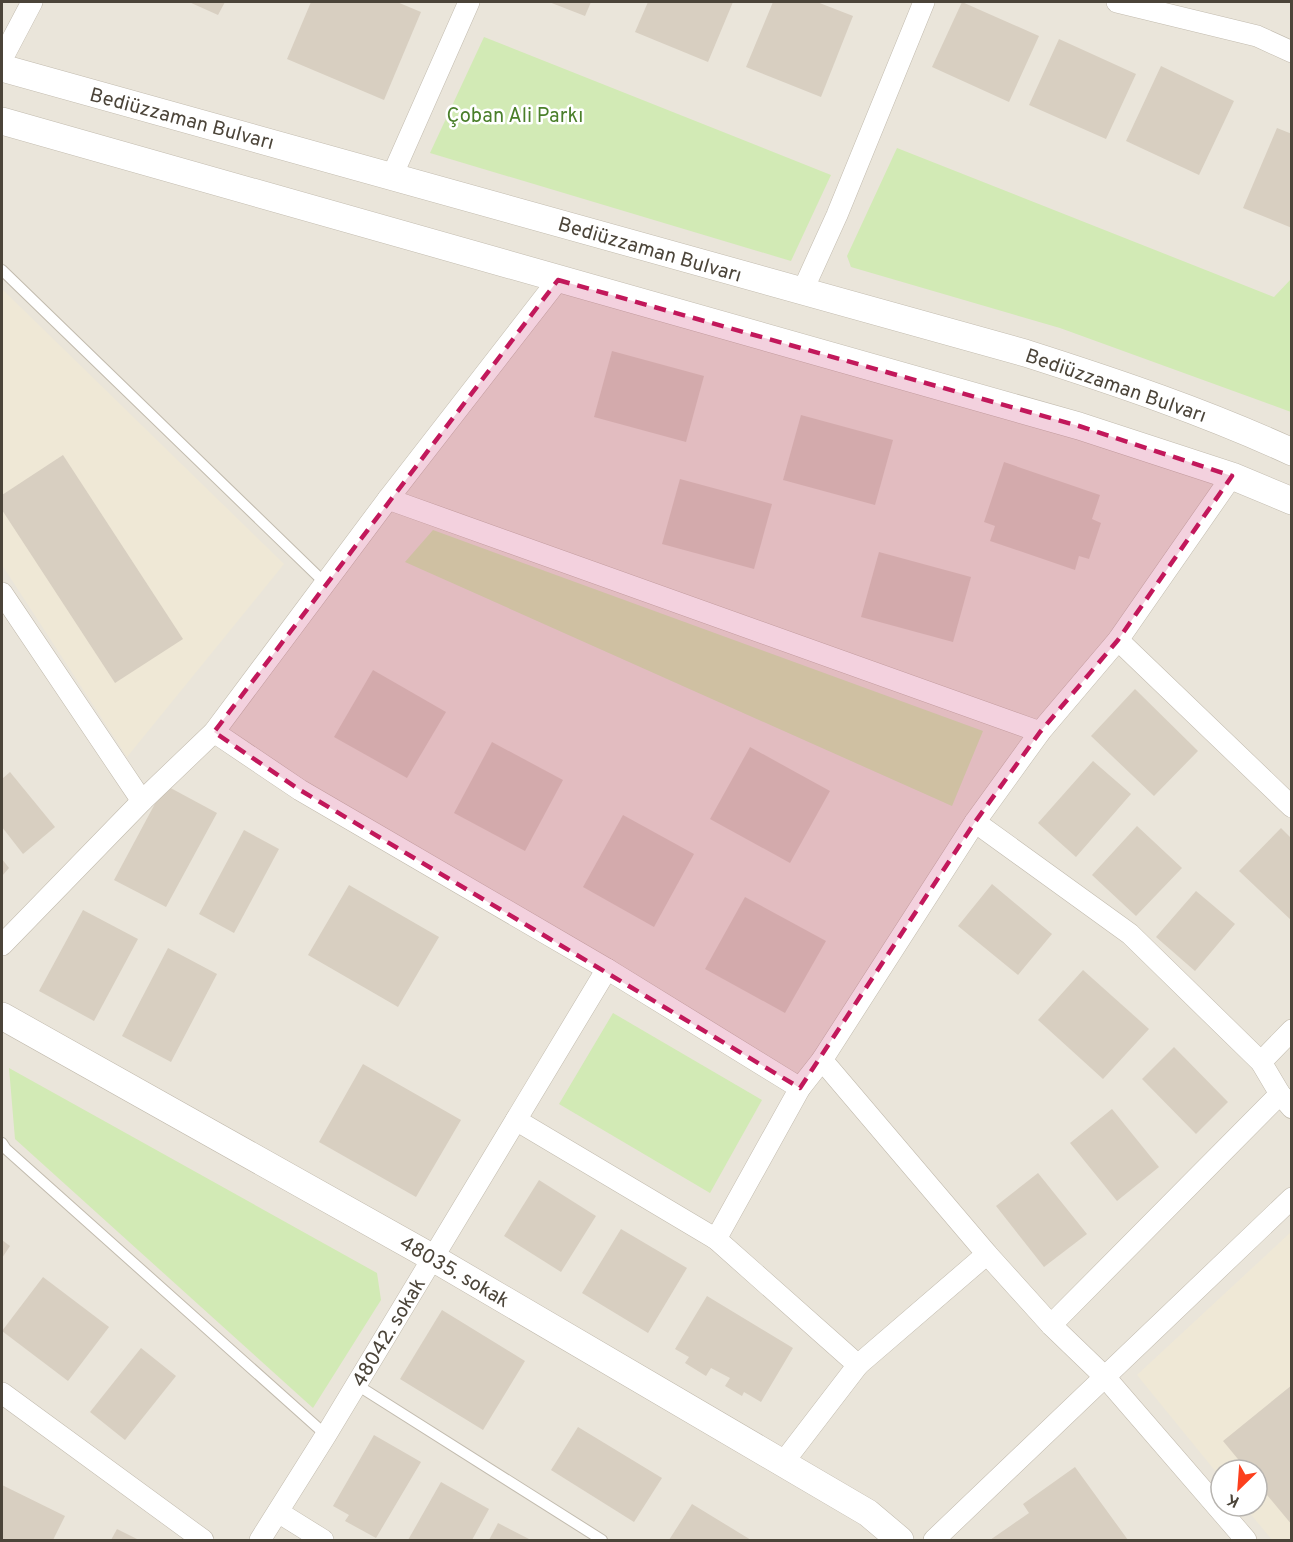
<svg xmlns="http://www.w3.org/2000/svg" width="1293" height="1542" font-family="Overpass,sans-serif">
<rect width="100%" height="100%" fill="#f6f3ec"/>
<!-- residential -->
<path fill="#eae5da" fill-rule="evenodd" d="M2,2H1291V1540H2ZM1221,1470H1257V1506H1221Z"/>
<!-- education -->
<g fill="#efe8d6">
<polygon points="2,289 284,564 127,757 2,565"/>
<polygon points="1291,1232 1291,1540 1272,1540 1244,1506 1257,1506 1257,1470 1221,1470 1221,1478 1137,1375"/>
</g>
<!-- green -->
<g fill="#d2eab5">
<polygon points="484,37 831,175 791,261 430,153"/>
<polygon points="897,148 1274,297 1291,279 1291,412 1060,328 851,267 847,256"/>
<polygon points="433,530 983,731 952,806 405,562"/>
<polygon points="613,1013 762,1100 710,1193 559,1104"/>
<polygon points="9,1068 377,1273 381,1300 313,1408 15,1139"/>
</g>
<!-- building -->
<g fill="#d8cfc1">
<polygon points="189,2 225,2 218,15"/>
<polygon points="311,2 397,2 421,12 384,100 287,59"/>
<polygon points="549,2 591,2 585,16"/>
<polygon points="648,2 733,2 708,62 635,32"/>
<polygon points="773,2 817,2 853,16 821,97 746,67"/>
<polygon points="962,2 1039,36 1009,102 932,67"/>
<polygon points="1059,39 1136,74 1106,139 1029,105"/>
<polygon points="1161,66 1234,101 1199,175 1126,141"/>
<polygon points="1277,128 1292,134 1292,228 1243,208"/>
<polygon points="612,351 704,376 686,442 594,417"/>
<polygon points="801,415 893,440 875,505 783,480"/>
<polygon points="63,455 183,639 115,683 2,510 2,495"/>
<polygon points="1004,462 1100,495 1092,519 1101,523 1089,559 1079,556 1075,570 990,541 995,526 984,522"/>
<polygon points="680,479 772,504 754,569 662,544"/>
<polygon points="879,552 971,577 953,642 861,617"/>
<polygon points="373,670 446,712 407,778 334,737"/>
<polygon points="1135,689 1198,751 1154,796 1091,736"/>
<polygon points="492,742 563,780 525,851 454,813"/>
<polygon points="750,747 830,791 790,863 710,819"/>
<polygon points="1093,761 1131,794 1076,857 1038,823"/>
<polygon points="10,772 55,827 23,854 2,827 2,779"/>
<polygon points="165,785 217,813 166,907 114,880"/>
<polygon points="623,815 694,854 654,927 583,887"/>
<polygon points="1137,826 1182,868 1136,916 1092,875"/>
<polygon points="1281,828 1292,839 1292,921 1239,871"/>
<polygon points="244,830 279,849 234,933 199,914"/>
<polygon points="2,859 9,868 2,876"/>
<polygon points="992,884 1052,934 1018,975 958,926"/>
<polygon points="349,885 439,937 398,1007 308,955"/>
<polygon points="1196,891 1235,924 1195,971 1156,937"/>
<polygon points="745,897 826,941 785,1013 705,969"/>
<polygon points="83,910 138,939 94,1021 39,991"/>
<polygon points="168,948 217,974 171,1062 122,1036"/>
<polygon points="1083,970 1149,1029 1103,1079 1038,1020"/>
<polygon points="1174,1047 1228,1102 1196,1134 1142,1079"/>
<polygon points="363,1064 461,1120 416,1197 319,1142"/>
<polygon points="1112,1109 1159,1167 1117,1201 1070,1143"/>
<polygon points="1038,1173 1087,1234 1044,1267 996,1206"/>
<polygon points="539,1180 596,1216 561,1272 504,1236"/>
<polygon points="621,1229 687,1268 648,1333 582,1293"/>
<polygon points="2,1240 10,1246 2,1258"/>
<polygon points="43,1277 109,1327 68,1381 2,1331"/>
<polygon points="707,1296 793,1348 761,1402 744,1392 742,1396 725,1386 730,1378 711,1368 706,1376 685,1363 689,1357 675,1349"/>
<polygon points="442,1310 525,1361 483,1430 400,1379"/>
<polygon points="141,1348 176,1376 125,1440 90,1412"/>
<polygon points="1292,1385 1292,1525 1257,1483 1257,1470 1247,1470 1223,1441"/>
<polygon points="578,1427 662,1478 634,1522 551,1470"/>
<polygon points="374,1435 421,1462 376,1538 345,1521 349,1515 333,1506"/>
<polygon points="1075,1467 1128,1540 990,1540 1029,1513 1023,1504"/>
<polygon points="441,1482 489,1509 472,1540 408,1540"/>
<polygon points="2,1485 65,1516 53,1540 2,1539"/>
<polygon points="692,1504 751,1540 669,1540"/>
<polygon points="498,1523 531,1540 489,1540"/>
<polygon points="117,1529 139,1540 111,1540"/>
</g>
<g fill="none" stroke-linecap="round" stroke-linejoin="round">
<!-- service casing -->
<g stroke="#c2bbae" stroke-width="12">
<g id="service">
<polyline points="2,270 325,583"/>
<polyline points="2,1143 6,1149 326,1435"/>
<polyline points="357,1385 602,1540"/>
</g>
</g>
<!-- minor casing -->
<g stroke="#c2bbae" stroke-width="22">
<g id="minor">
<polyline points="1117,2 1257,36 1292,52"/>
<polyline points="2,59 32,2"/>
<polyline points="392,176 469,2"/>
<polyline points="802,292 837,215 924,2"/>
<polyline points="388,499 1040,732"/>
<polyline points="2,593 142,801"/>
<polyline points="1118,640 1292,807"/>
<polyline points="214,732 300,790 607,969 800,1088"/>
<polyline points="975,822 1130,934 1261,1062 1280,1094 1292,1108"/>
<polyline points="2,945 142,801 214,732 388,499 558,280"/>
<polyline points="822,1060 987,1254 1051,1325 1105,1377 1246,1540"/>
<polyline points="1261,1062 1292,1030"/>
<polyline points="516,1120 716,1239 858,1365 782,1464"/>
<polyline points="716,1239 800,1088 822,1060 975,822 1040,732 1118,640 1232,476"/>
<polyline points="1051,1325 1280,1094"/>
<polyline points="858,1365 987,1254"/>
<polyline points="2,1393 203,1540"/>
<polyline points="278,1512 323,1540"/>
<polyline points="260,1540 326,1435 607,969"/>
<polyline points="934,1540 1292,1198"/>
</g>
</g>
<!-- tertiary casing -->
<g stroke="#c2bbae" stroke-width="28">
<g id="tertiary">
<path d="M2,68L1025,353C1116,382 1205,412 1292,452"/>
<polyline points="2,121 1079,426 1232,476 1292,501"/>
<polyline points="2,1016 433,1258 868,1513 900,1540"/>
</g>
</g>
<!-- service -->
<use href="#service" stroke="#fff" stroke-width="10"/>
<!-- minor -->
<use href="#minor" stroke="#fff" stroke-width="21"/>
<!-- tertiary -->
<use href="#tertiary" stroke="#fff" stroke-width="27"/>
</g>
<!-- marked area -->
<path fill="#c2185b" fill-opacity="0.2" stroke="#c2185b" stroke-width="4.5" stroke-dasharray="12 8" stroke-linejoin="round" d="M558,280L1079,426L1232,476L1118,640L1040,732L975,822L800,1088L300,790L214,732Z"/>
<g text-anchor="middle" stroke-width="5" stroke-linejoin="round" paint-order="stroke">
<!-- park labels -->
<g font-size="20" fill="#4a7f2a" stroke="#fff">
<text x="515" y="122">Çoban Ali Parkı</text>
</g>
<!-- street labels -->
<g font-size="20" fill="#4b4439" stroke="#fff">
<text transform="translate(182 118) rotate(15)" y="7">Bediüzzaman Bulvarı</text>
<text transform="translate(650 249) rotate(16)" y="7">Bediüzzaman Bulvarı</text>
<text transform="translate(1116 385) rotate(19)" y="7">Bediüzzaman Bulvarı</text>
<text transform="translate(455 1271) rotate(30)" y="7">48035. sokak</text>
<text transform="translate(388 1332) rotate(-59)" y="7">48042. sokak</text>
</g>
</g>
<!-- border -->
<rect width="1293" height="1542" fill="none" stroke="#4b4439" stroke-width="6"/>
<!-- north arrow -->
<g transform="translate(1239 1488) rotate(205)"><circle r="28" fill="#ffffff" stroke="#b7b4b0" stroke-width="1.5"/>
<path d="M0-4.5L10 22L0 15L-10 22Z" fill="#fc3f1d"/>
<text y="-9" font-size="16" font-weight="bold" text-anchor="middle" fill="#4b4439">K</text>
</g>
</svg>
